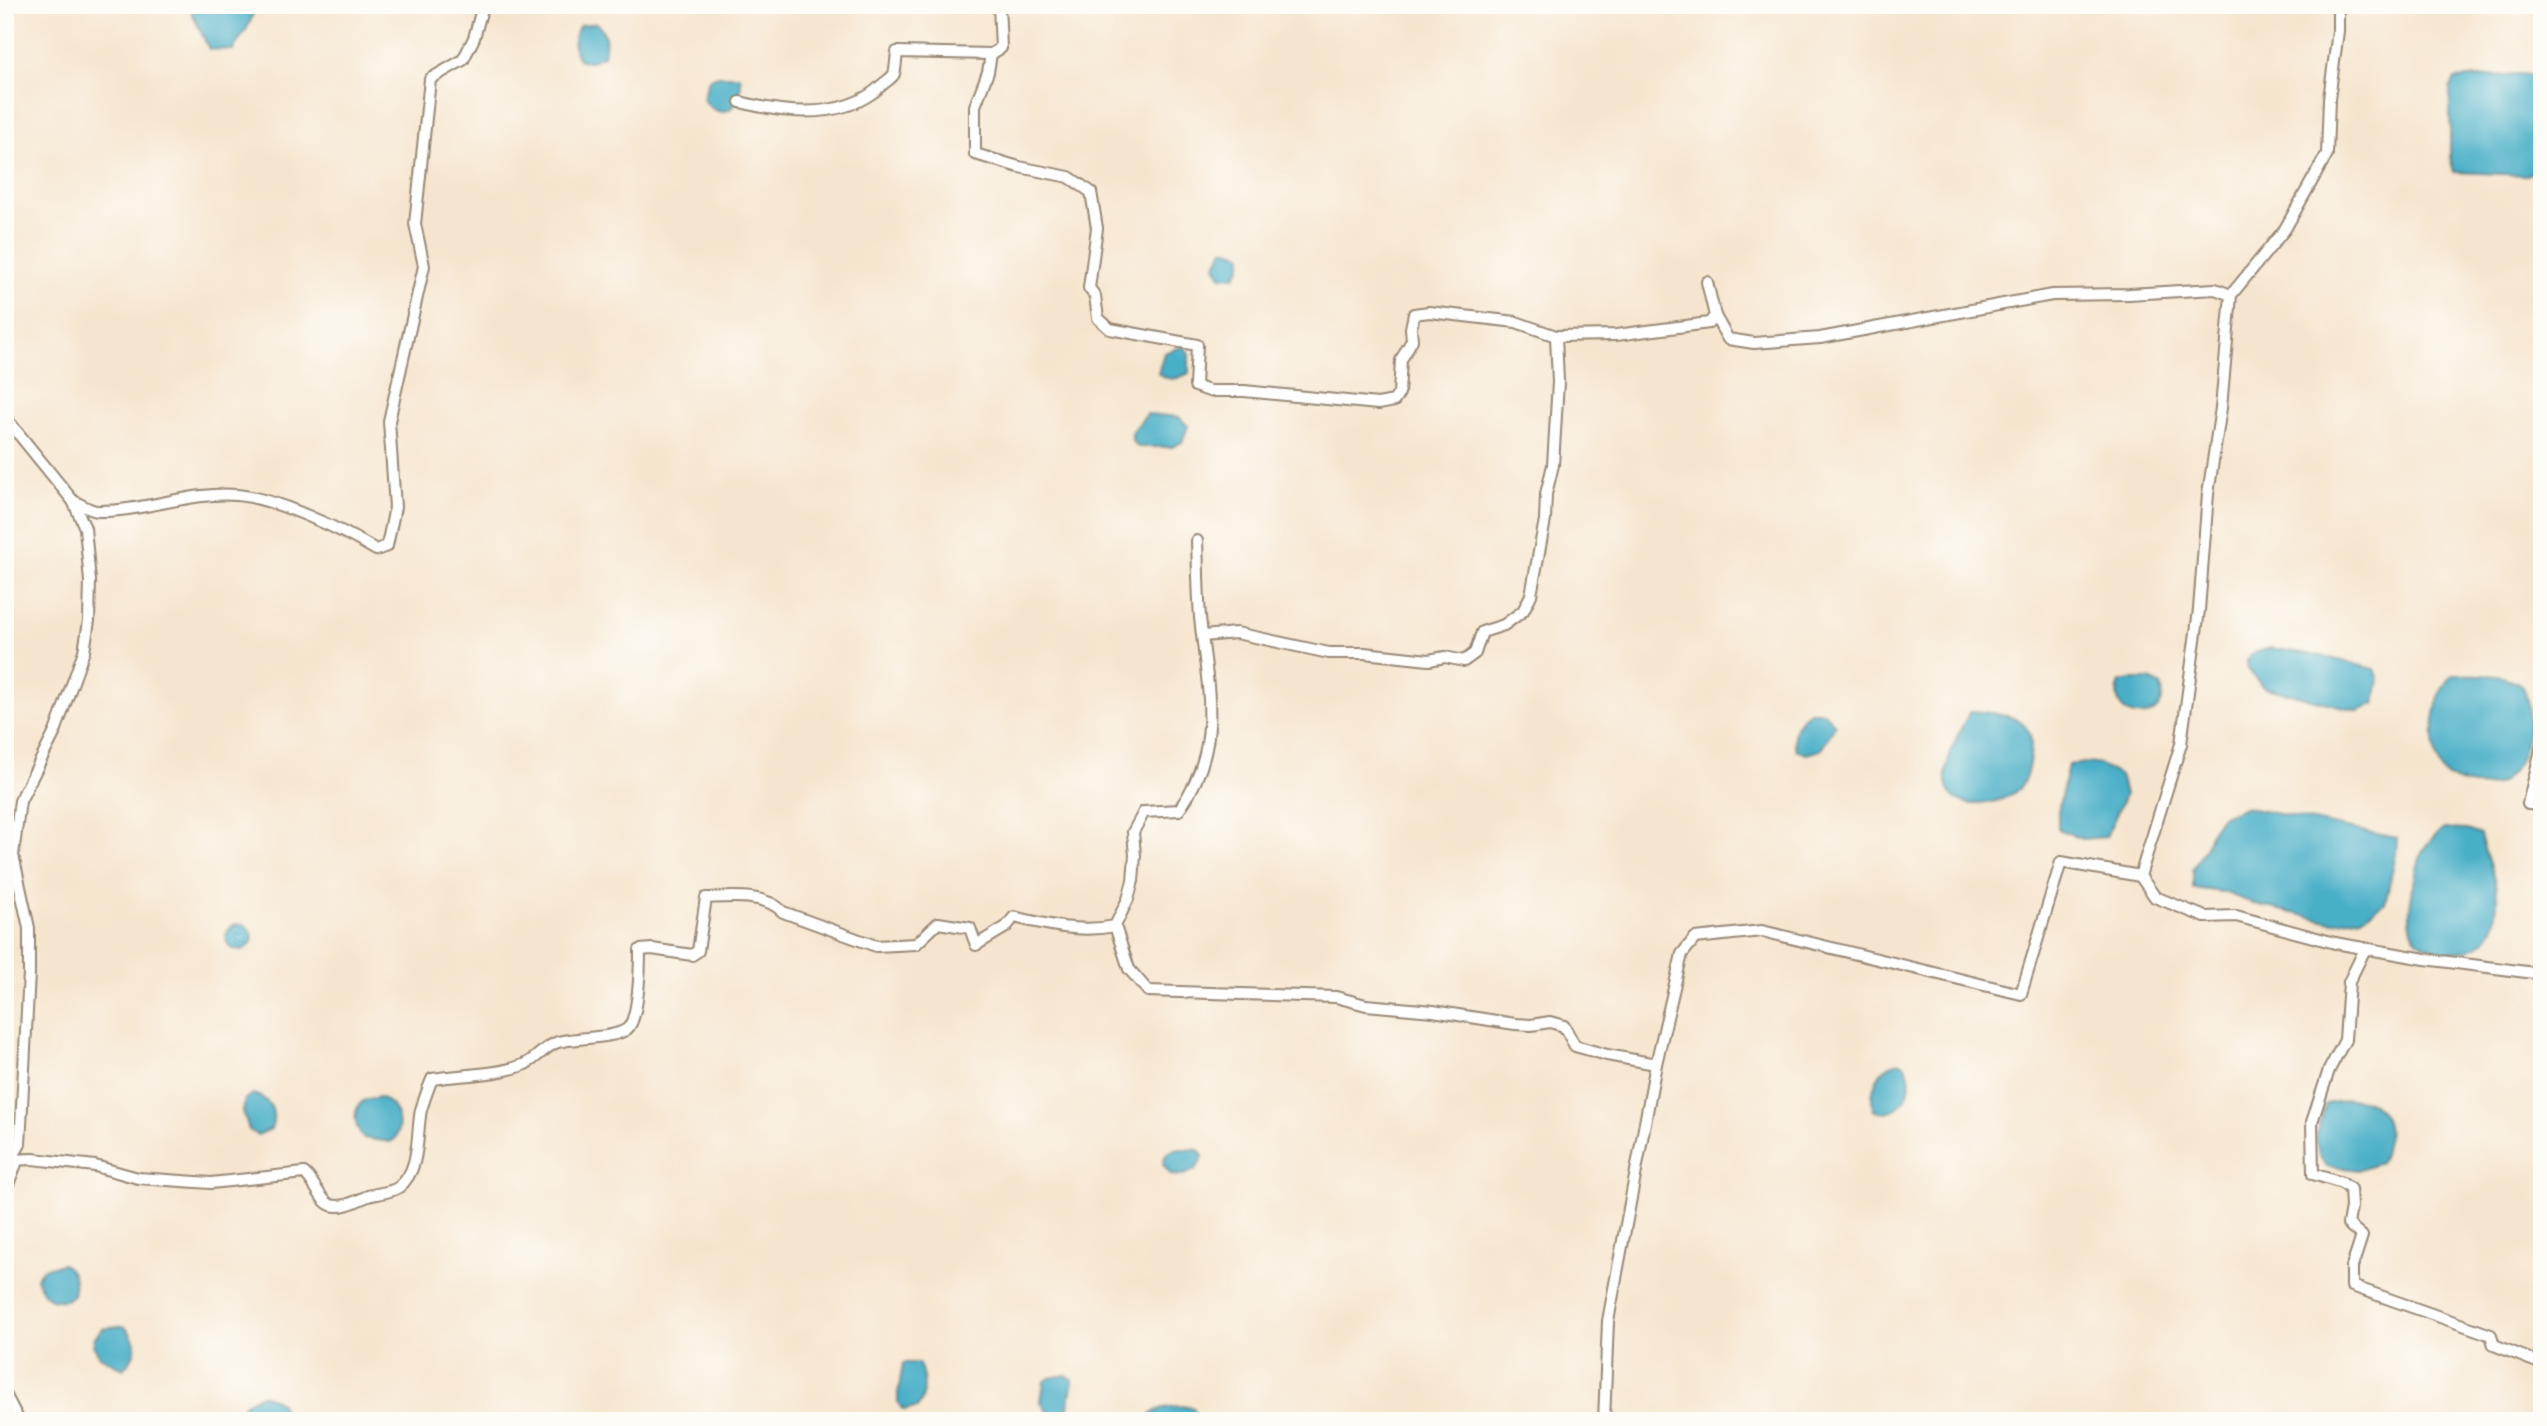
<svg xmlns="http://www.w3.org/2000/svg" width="2547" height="1426" font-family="'Balsamiq Sans',sans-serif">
<rect width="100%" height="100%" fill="#fdfcf7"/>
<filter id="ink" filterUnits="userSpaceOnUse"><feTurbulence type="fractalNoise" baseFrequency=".0143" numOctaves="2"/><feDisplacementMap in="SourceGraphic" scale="14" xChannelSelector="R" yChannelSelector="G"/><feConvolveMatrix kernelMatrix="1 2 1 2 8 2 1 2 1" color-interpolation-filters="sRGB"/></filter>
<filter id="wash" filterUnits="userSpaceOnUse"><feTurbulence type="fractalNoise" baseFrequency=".00686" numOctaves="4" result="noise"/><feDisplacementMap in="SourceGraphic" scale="28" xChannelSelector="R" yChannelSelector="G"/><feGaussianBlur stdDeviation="1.57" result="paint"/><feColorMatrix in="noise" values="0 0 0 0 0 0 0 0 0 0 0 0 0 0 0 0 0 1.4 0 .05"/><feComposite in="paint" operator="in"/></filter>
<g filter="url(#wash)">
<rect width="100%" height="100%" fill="#f6e5ce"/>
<!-- water -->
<g fill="#48afc7" stroke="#426c72" stroke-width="2">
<path d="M192,5H254C253,25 242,34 233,50L209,49L192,13Z"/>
<path d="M597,23C607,35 607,42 603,56L591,61L580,60C571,49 572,37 580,25Z"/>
<path d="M2519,74L2530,75L2535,79C2540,97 2541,155 2533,172L2527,175L2454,172L2450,157V89L2455,79Z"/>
<path d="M719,76H740C745,103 723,127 703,99L709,79Z"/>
<path d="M1224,249L1242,254C1243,263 1240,270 1234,277L1221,276L1215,266Z"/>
<path d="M1184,346L1189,353V373C1177,379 1169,382 1158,373L1164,353Z"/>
<polygon points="1147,414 1179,417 1188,426 1182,442 1172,447 1138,447 1132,441 1132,432"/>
<polygon points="2270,648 2322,656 2375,669 2379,679 2375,703 2359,711 2263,687 2248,669 2247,661 2250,654"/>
<path d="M2452,675C2473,675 2497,672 2516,682C2535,692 2529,741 2521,757C2518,764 2510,774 2505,779C2490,792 2453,787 2442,771C2437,764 2434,748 2434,740C2433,717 2436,692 2452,675Z"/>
<path d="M2130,680H2149L2161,685C2173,728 2103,724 2120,682Z"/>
<path d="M1971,711C1996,713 2034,714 2031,748C2030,760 2028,775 2022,785C2009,804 1955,815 1947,787C1941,766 1960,728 1971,711Z"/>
<path d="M1810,712H1824L1835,725L1821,750L1806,754L1796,749C1791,734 1796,720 1810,712Z"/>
<polygon points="2087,763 2101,765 2121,777 2125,795 2106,837 2082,839 2058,829 2058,811 2068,765"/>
<polygon points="2244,807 2397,838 2396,854 2385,903 2363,917 2332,922 2258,905 2223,892 2193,888 2193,869 2206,846 2210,833 2221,817"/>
<path d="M2444,829L2467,830L2480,835C2485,857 2496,875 2497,897C2497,910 2495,928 2487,938C2472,957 2427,957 2415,936C2405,919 2412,895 2415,878C2420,854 2423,843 2444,829Z"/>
<circle cx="239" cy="937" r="13"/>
<path d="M1901,1062L1904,1064C1920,1088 1900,1120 1873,1110C1869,1090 1878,1065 1901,1062Z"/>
<path d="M253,1094C271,1099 277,1112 271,1129L258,1135L249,1130L243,1111L245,1099Z"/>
<path d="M380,1097C397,1105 403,1123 395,1139L390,1142L364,1138C355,1129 351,1110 363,1101C367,1098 375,1098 380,1097Z"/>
<path d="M2348,1099C2390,1100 2395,1131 2379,1163L2360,1170L2326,1166C2310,1145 2317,1128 2326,1104Z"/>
<path d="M1182,1149L1198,1150L1203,1156C1198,1171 1187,1177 1171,1175L1163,1164C1165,1152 1170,1150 1182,1149Z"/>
<path d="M62,1264C75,1270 76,1282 73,1295L66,1300C44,1302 45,1295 36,1278L44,1268Z"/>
<path d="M120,1326L125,1327C140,1343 138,1354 123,1369L100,1356L93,1345L95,1337L102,1329Z"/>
<path d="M903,1363H918C925,1375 927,1397 917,1408L903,1410L898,1403V1394Z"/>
<polygon points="1066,1375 1073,1380 1068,1408 1057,1415 1049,1414 1041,1401 1044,1382 1050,1378"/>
<path d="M262,1395C276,1397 286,1405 284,1421H240C240,1403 248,1400 262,1395Z"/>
<path d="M1181,1406L1193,1408L1198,1421H1146C1153,1408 1168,1407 1181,1406Z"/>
</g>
</g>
<g filter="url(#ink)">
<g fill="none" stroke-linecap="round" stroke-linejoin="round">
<!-- street casing -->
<g stroke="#988876" stroke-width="14">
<g id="street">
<polyline points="991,54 988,72 975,106 975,154 1019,167 1069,177 1091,192 1097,228 1089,288 1095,296 1098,318 1110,329 1197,345 1195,386 1209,391 1244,391 1378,404 1394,401 1399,393 1401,360 1412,340 1411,328 1414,314 1429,312 1516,322 1556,336 1616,335 1709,323 1715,316 1707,282"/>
<path d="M740,102C786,114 844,121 882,85C885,82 892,78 894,74C896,68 896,58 897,52L991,54L1001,48L999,5"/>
<polyline points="1715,316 1728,339 1754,343 1820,338 2052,295 2129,294 2215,289 2231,295"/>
<polyline points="5,417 73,501 85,528 90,581 89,621 84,651 55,732 20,801 13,855 29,928 29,973 20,1144 11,1160 16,1164 5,1192"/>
<path d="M73,501C81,504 90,511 98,511C142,512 192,491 237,495C275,498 343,530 376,550L387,546L395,507L389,421L424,266L415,224L430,79L463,60L474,38L483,5"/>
<polyline points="1203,636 1236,633 1329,653 1364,653 1429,660 1445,657 1464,661 1475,653 1482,632 1504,625 1523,611 1531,595 1545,520 1546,494 1553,465 1558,382 1556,336"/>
<polyline points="2542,745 2528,804 2542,805"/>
<polyline points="2140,876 2155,897 2205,917 2236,916 2335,943 2425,959 2542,974"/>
<polyline points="1115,926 1129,969 1148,991 1336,997 1366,1005 1433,1011 1515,1024 1531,1025 1550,1022 1564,1026 1575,1046 1607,1055 1656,1064"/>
<polyline points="2365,949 2349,982 2345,1040 2329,1070 2312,1122 2313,1174 2342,1183 2350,1189 2351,1207 2348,1224 2362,1236 2352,1267 2352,1286 2480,1331 2491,1335 2494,1345 2542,1364"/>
<path d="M5,1157L11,1160L33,1159L95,1166L138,1178L211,1183L304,1173C314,1180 320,1201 331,1205C343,1209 358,1200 368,1196C377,1193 391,1193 399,1187C421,1169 416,1135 421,1110C424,1100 428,1089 432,1079C461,1074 494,1076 523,1065C536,1060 545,1046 558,1042C576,1037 614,1039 627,1029C639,1019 640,966 640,950L652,949L692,955L698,951L706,898C731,897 765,893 783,912L876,946L916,944L938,923L970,928L976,945L1006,927L1014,917C1047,925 1080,933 1115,926L1128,899L1133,881L1135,855L1133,832L1144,812L1179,810C1225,745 1207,689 1200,617C1198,592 1198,566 1197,541"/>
<polyline points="5,1394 19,1421"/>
<polyline points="1604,1421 1608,1321 1656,1064 1682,954 1695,938 1762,931 2021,994 2061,862 2140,876 2181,744 2199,610 2208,494 2221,408 2231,295 2285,229 2327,154 2329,99 2338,31 2338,5"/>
</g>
</g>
<!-- street -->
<use href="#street" stroke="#fff" stroke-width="10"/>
</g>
</g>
<!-- margin -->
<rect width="2547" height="1426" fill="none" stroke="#fdfcf7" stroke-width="28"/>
</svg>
